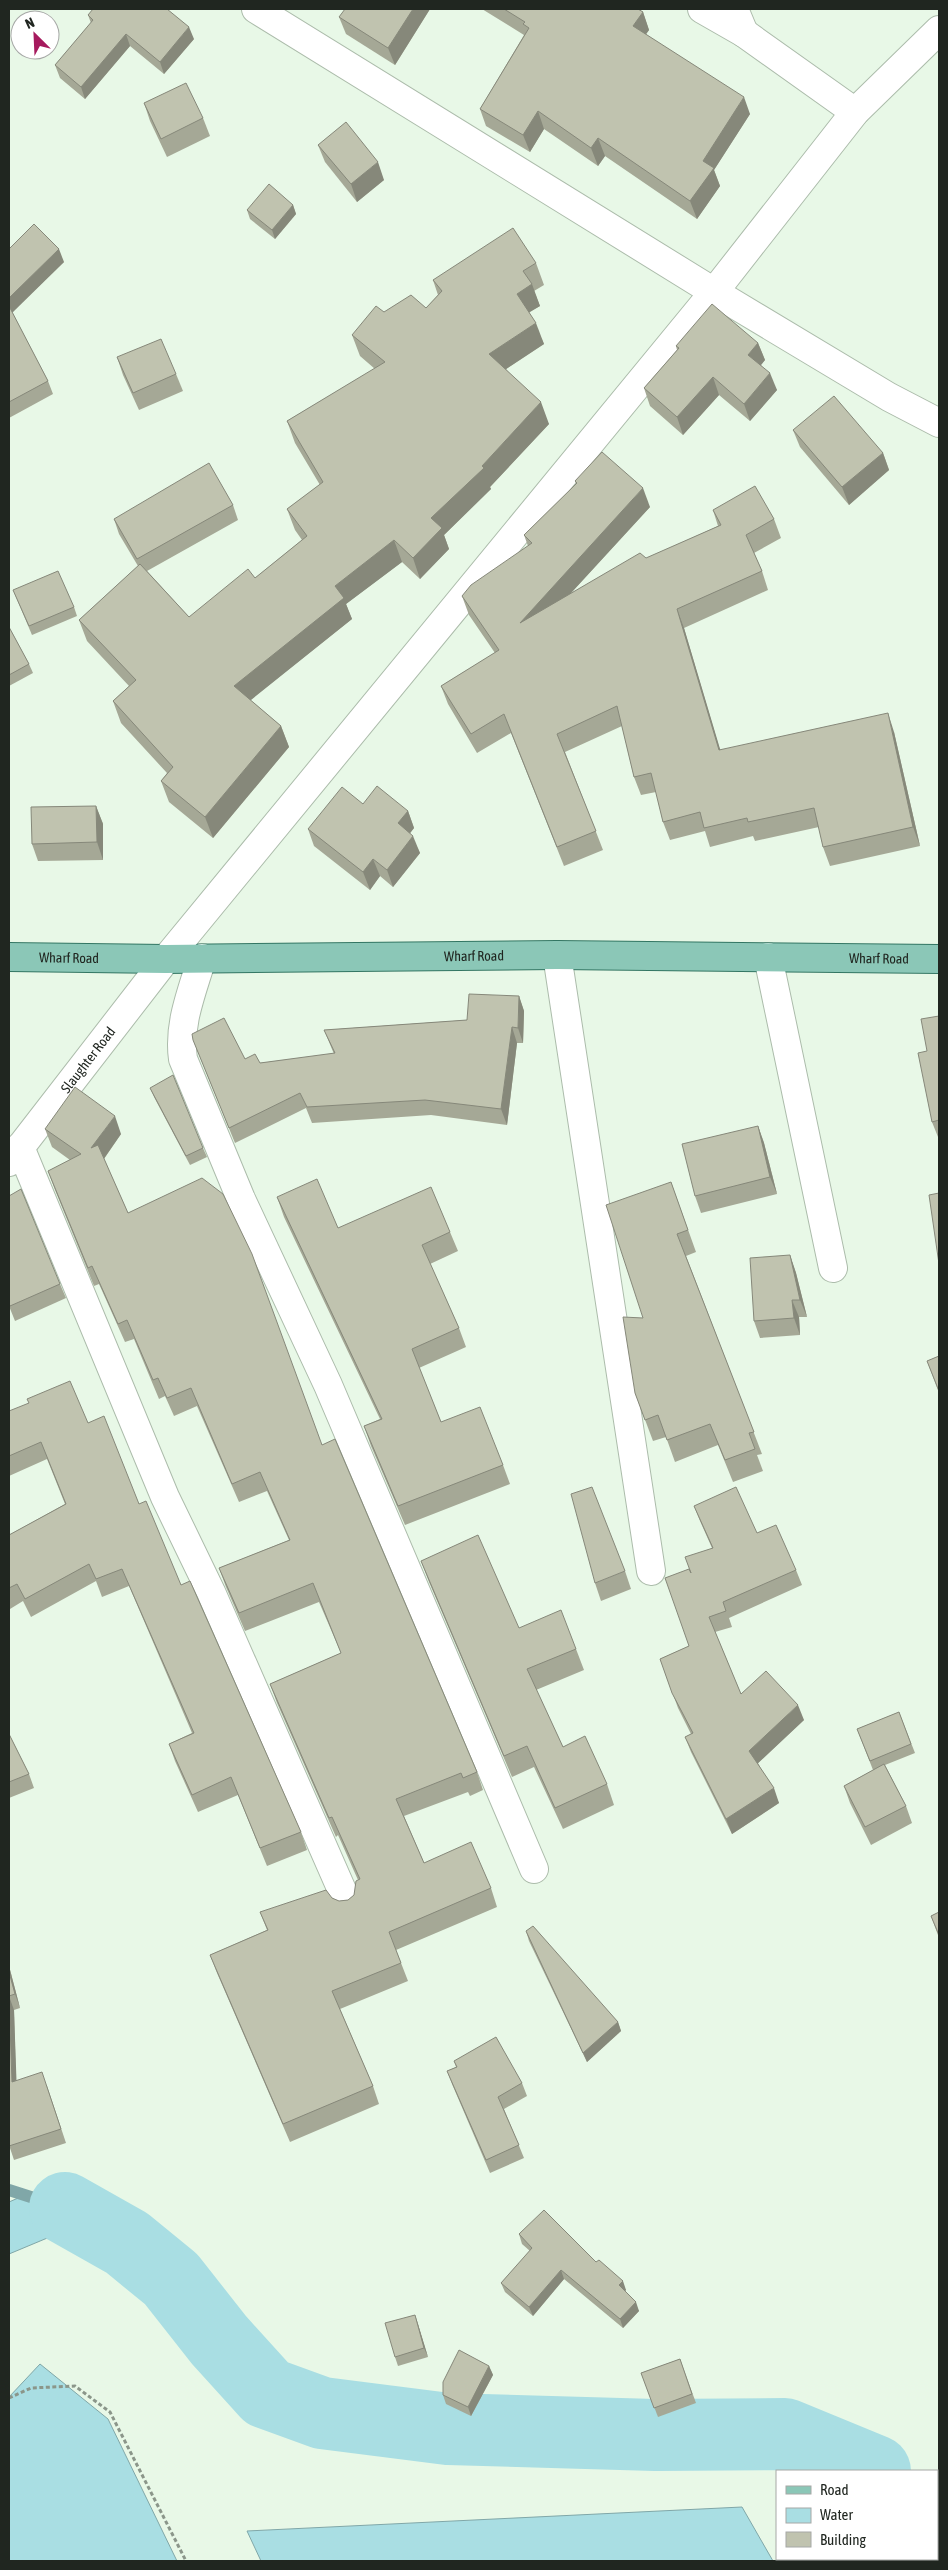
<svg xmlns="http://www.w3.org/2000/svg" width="948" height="2570" font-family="'Asap Condensed',sans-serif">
<rect width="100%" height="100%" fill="#e8f8e7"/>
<!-- water -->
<g fill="#a9dee3" stroke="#80a7a8">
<polygon points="25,2195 65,2208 88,2221 9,2254 9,2202"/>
<polygon points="40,2364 108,2419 177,2561 9,2561 9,2397"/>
<polygon points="742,2507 773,2561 261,2561 247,2531"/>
</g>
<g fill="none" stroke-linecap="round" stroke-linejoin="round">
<!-- stream -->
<polyline stroke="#80a7a8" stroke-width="12" points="9,2190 65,2208"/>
<!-- river -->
<g stroke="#a9dee3" stroke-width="72">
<polyline points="65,2208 127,2243 171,2279 219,2340 267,2393 322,2413 448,2429 655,2435 785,2434 875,2471"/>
<polyline points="937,2534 939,2536"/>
</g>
<!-- minor casing -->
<g stroke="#acbcab" stroke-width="30">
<g id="minor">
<polyline points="256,9 714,292 889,397 939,423"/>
<polyline points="702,9 744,33 734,9"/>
<polyline points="744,33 855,112"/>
<polyline points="557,955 651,1571"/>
<polyline points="768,957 833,1268"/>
<path d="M202,958C192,992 178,1024 183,1059L241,1199L328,1385L534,1869"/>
<polyline points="20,1147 165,1497 211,1592 348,1904"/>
<path id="s1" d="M9,1162L166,959L714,292L855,112L939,30"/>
</g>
</g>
<!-- major casing -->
<g stroke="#337663" stroke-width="30">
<g id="major">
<path id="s2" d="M9,957L166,959L557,955L939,959"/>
</g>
</g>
<!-- path -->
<polyline stroke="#8b968a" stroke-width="3" stroke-dasharray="4 2.5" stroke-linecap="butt" points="9,2398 31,2388 75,2386 110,2412 186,2561"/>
<!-- minor -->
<use href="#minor" stroke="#fff" stroke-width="28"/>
<!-- major -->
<use href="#major" stroke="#8bc7b7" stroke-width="28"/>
</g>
<!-- wall -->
<g fill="#a5a896">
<polygon points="430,9 395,65 346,34 339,17"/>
<polygon points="482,9 638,9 643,12 649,30 646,34 750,114 714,170 720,186 697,219 605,156 598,166 544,129 530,152 486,126 480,109 524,35"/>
<polygon points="88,15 194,39 164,74 130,46 85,99 60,78 55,65 91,23"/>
<polygon points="144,103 203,118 210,136 167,157 150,121"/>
<polygon points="318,145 384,180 357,202 325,162"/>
<polygon points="293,205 296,214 275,239 250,219 247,210"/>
<polygon points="9,249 64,262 12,312 48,381 53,394 9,418"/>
<polygon points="536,263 544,285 534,291 540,306 529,312 544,344 506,369 549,424 490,487 491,489 444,535 449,549 420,579 402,562 346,604 352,619 250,700 281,726 289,747 213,838 169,802 161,781 167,773 121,723 113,701 129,686 87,641 79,620 138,566 119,534 114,519 233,505 238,520 147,571 189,617 255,578 302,540 295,530 287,509 320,485 295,443 287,421 375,369 360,356 352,335 384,312 426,308 438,295 433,280"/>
<polygon points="758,343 765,360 761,365 777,390 750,421 719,395 683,435 650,406 644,388 677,350 676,346"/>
<polygon points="117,357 176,374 183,391 139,410 123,375"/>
<polygon points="793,430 883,453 889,470 849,505 800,447"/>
<polygon points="575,481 650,507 571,593 718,526 713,510 774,519 781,538 754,553 762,571 768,590 684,628 720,750 894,732 920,846 830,866 823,847 819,827 755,841 753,836 710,847 705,831 670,840 663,822 656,792 641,795 634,777 622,726 565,752 603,850 564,866 511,733 477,753 448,704 441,686 495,653 469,615 462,596 528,546 524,535 576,484"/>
<polygon points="13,590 74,607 77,616 32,635"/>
<polygon points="9,627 29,664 33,673 9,686"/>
<polygon points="363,804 408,811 414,828 410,833 420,853 393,887 380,876 370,890 314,846 308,829"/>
<polygon points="96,806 103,824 103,860 38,861 32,844"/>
<polygon points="519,996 524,1011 523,1043 517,1043 507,1125 431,1115 312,1123 306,1108 235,1143 193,1040 245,1059 260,1063 334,1054 324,1030 467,1020"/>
<polygon points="939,1016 939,1137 938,1137 932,1122 927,1051"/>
<polygon points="150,1088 203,1148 207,1157 190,1165 154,1097"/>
<polygon points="758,1126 764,1143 777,1194 701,1213 695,1196"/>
<polygon points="45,1129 121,1134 104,1159 128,1213 322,1445 477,1772 483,1790 470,1796 468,1792 404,1816 424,1863 491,1888 497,1907 396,1950 408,1981 340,2009 373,2086 379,2104 290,2142 217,1973 210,1955 267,1930 260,1912 332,1898 339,1901 348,1900 354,1895 358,1880 338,1835 336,1837 277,1703 270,1684 341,1653 319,1602 245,1631 226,1587 219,1568 289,1540 267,1491 239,1502 197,1406 174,1416 165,1396 159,1399 134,1339 125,1342 99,1284 94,1286 55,1190 48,1171 70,1160 52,1147"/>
<polygon points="671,1182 696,1252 686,1256 762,1454 757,1455 763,1471 733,1482 718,1445 675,1462 666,1437 653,1441 635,1393 643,1318"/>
<polygon points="9,1196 60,1284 66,1298 15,1321 9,1306"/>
<polygon points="277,1197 338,1228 450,1232 458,1251 430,1264 459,1328 466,1347 419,1368 441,1422 503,1465 510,1484 405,1525 371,1446 364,1426 380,1419 284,1217"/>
<polygon points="790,1255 796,1273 807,1317 799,1317 800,1335 760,1338 754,1321"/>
<polygon points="939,1356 939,1393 927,1361"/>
<polygon points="9,1411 88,1423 139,1504 181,1585 301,1832 307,1850 267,1866 238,1795 198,1812 175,1761 169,1744 192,1733 129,1586 102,1597 96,1581 31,1617 23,1601 10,1609 9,1607 9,1535 65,1504 47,1459 9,1476"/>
<polygon points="694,1506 757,1533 796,1570 802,1585 729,1618 732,1627 715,1632 741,1694 804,1720 758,1763 779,1803 732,1834 691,1752 685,1737 691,1734 678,1708 660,1659 689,1646 689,1569 712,1548 700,1521"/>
<polygon points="421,1561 519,1628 576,1649 584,1670 536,1690 563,1747 607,1784 614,1805 563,1829 534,1767 512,1777 429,1582"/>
<polygon points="625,1571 631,1589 601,1601 595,1583"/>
<polygon points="899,1712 915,1753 885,1765 906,1806 912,1823 871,1845 850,1803 844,1786 873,1770 857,1729"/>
<polygon points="9,1734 29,1774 34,1788 9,1798"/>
<polygon points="939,1912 939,1938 931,1916"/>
<polygon points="526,1931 618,2022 621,2031 587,2062 529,1941"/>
<polygon points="9,1966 20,2008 14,2010 16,2080 47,2086 66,2143 14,2160 9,2145"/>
<polygon points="454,2061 522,2083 527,2096 504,2109 524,2158 490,2173 452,2084 447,2071 456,2067"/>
<polygon points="519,2234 596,2262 626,2290 625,2291 639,2311 623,2328 564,2279 533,2316 505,2292 501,2283 530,2251 522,2244"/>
<polygon points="415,2315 428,2357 398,2366 395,2357"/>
<polygon points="680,2359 696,2403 658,2417 641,2373"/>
<polygon points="489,2366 493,2375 471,2416 446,2404 443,2395"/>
</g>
<!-- shaded-wall -->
<g fill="#86887a">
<polygon points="413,9 430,9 395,65 388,48"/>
<polygon points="643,12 649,30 639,44 633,26"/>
<polygon points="189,27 194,39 164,74 160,62"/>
<polygon points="126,34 130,46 85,99 81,87"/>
<polygon points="744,97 750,114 714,170 720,186 697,219 690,201 703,161"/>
<polygon points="538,111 544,129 530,152 523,135"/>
<polygon points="598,138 605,156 598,166 591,148"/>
<polygon points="378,162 384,180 357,202 351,184"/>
<polygon points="293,205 296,214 275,239 272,230"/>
<polygon points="59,249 64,262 11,314 9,309 9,298"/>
<polygon points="532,284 540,306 525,315 517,294"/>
<polygon points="536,323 544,344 497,375 489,354"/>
<polygon points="758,343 765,360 755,372 748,355"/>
<polygon points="770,373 777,390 750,421 744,404"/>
<polygon points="713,377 719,395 683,435 677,417"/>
<polygon points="541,402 549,424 490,487 491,489 444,535 449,549 420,579 413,558 431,518 482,466"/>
<polygon points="883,453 889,470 849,505 842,487"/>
<polygon points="643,488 650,507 526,642 520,623"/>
<polygon points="394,540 402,562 346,604 352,619 241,708 234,686 335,586"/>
<polygon points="677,609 684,628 726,769 719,750"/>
<polygon points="888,713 894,732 920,846 913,827"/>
<polygon points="281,726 289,747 213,838 205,817"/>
<polygon points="96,806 103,824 103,860 97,842"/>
<polygon points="408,811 414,828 404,841 398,823"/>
<polygon points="413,836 420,853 393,887 387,870"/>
<polygon points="373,859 380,876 370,890 363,872"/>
<polygon points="519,996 524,1011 523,1043 518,1028"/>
<polygon points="512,1027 517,1043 507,1125 501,1109"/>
<polygon points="115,1116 121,1134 98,1167 91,1148"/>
<polygon points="758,1126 764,1143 777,1194 770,1177"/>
<polygon points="790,1255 796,1273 807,1317 800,1300"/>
<polygon points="792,1300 799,1317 800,1335 794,1318"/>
<polygon points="798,1705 804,1720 755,1766 749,1751"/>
<polygon points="774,1788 779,1803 732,1834 726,1819"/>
<polygon points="9,1966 20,2008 15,1994 9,1972"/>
<polygon points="9,1996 14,2010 17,2095 12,2082"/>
<polygon points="618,2022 621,2031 587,2062 583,2053"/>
<polygon points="561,2270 564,2279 533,2316 529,2307"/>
<polygon points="623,2281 626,2290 623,2294 619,2285"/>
<polygon points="636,2302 639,2311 623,2328 620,2319"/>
<polygon points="415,2315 418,2324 428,2357 424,2348"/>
<polygon points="489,2366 493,2375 471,2416 468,2407"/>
</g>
<!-- building -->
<g fill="#c0c3af" stroke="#86887a">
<polygon points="93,9 167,9 189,27 160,62 126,34 81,87 55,65 93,20 88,15"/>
<polygon points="345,9 413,9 388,48 339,17"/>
<polygon points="504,9 638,9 643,12 633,26 744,97 703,161 714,168 690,201 598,138 591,148 538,111 523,135 480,109 529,28 523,24 525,22"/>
<polygon points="186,83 203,118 161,139 144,103"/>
<polygon points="346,122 378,162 351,184 318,145"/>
<polygon points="269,184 293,205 272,230 247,210"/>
<polygon points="34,224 59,249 9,298 9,249"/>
<polygon points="513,228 536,263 523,271 532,284 517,294 536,323 489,354 541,402 482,466 484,468 431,518 442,528 413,558 394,540 335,586 344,598 234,686 281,726 205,817 161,781 173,767 113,701 136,680 79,620 140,564 189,617 248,569 255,578 307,536 287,509 323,482 287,421 385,362 352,335 376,306 384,312 411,295 426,308 442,291 433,280"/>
<polygon points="712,304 758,343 748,355 770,373 744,404 713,377 677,417 644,388 679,348 676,346"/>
<polygon points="9,306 48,381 9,402"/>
<polygon points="161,339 176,374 133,393 117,357"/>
<polygon points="834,396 883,453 842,487 793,430"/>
<polygon points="602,452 643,488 520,623 640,553 646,558 721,525 713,510 755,486 774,519 746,535 762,571 677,609 719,750 888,713 913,827 823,847 814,808 748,822 747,818 704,828 700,812 663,822 651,773 634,777 617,706 557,734 596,831 557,847 504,714 471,734 441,686 499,650 462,596 471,585 532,543 524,535 577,483 575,481"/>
<polygon points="209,463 233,505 137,559 114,519"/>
<polygon points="58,571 74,607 29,626 13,590"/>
<polygon points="9,627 29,664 9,675"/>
<polygon points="377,786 408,811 398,823 413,836 387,870 373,859 363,872 308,829 342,787 363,804"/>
<polygon points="96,806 97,842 32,844 31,807"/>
<polygon points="469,994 519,996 518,1028 512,1027 501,1109 425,1100 307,1107 300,1093 229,1128 193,1040 192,1034 224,1018 245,1059 255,1054 260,1063 335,1053 324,1030 467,1020"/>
<polygon points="939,1016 939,1120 932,1122 918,1053 927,1051 921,1019"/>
<polygon points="173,1075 203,1148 186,1156 150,1088"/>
<polygon points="75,1087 115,1116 91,1148 98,1145 128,1213 202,1178 223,1194 252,1254 322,1445 335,1439 477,1772 463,1778 461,1773 396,1799 424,1863 471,1842 491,1888 389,1932 401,1963 332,1991 373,2086 283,2124 210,1955 268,1930 260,1912 326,1890 332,1898 339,1901 348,1900 354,1895 356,1881 360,1879 332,1817 329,1818 270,1684 341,1653 313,1583 239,1613 219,1568 290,1540 260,1472 232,1484 191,1388 167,1398 158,1378 153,1380 127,1320 118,1324 92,1266 88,1268 48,1171 81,1154 45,1129"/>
<polygon points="758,1126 770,1177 695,1196 682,1144"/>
<polygon points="317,1179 338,1228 431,1187 450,1232 422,1245 459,1328 412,1349 441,1422 480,1407 503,1465 398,1506 364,1426 382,1419 277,1197"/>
<polygon points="671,1182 688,1230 677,1234 754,1432 749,1433 755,1449 725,1460 710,1424 667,1440 658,1415 645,1420 635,1393 623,1317 643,1318 606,1205"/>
<polygon points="21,1189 60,1284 10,1306 9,1304 9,1196"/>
<polygon points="939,1193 939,1264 929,1195"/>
<polygon points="790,1255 800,1300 792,1300 794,1318 754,1321 750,1258"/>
<polygon points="939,1356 939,1391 927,1361"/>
<polygon points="70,1381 88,1423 104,1416 139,1504 146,1501 181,1585 190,1581 301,1832 260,1848 231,1777 192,1795 169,1744 194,1733 122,1569 96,1579 89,1564 25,1599 17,1584 9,1588 9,1535 66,1504 41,1442 9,1456 9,1411 29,1403 27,1399"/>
<polygon points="592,1487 625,1571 595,1583 571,1494"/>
<polygon points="736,1487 757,1533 776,1525 796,1570 723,1602 726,1611 709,1617 741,1694 766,1671 798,1705 749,1751 774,1788 726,1819 685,1737 693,1733 672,1693 660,1659 689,1646 665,1578 689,1569 691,1573 685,1557 713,1548 694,1506"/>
<polygon points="478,1535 519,1628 561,1610 576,1649 527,1669 563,1747 585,1736 607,1784 555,1808 527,1746 504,1756 421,1561"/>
<polygon points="899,1712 911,1744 870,1761 857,1729"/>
<polygon points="9,1734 29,1774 9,1782"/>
<polygon points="884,1764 906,1806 865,1827 844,1786"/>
<polygon points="939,1912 939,1935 931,1916"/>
<polygon points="533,1926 618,2022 583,2053 526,1931"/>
<polygon points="9,1972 15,1994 9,1996 12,2082 42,2072 61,2129 9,2146"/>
<polygon points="496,2037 522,2083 498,2097 519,2145 486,2160 447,2071 457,2067 454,2061"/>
<polygon points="544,2210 596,2262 599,2260 623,2281 619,2285 636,2302 620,2319 561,2270 529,2307 501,2283 532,2248 519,2234"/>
<polygon points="415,2315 424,2348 395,2357 385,2323"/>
<polygon points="459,2350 489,2366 468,2407 443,2395 443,2382"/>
<polygon points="680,2359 692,2394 654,2408 641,2373"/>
</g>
<g text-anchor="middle" stroke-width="4" stroke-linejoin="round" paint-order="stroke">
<!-- street labels -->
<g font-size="14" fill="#202620" stroke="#fff">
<text dy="5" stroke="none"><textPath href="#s2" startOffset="465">Wharf Road</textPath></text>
<text dy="5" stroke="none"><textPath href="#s2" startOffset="60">Wharf Road</textPath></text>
<text dy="5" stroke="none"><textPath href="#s2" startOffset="870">Wharf Road</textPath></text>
<text dy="5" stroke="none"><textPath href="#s1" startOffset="129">Slaughter Road</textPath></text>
</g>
</g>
<!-- border -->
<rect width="948" height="2570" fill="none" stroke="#202620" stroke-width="20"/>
<!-- legend -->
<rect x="776" y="2470" width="162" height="90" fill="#ffffff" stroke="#a6a8a6"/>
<rect x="786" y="2486" width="25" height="8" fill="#8bc7b7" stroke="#a6a8a6"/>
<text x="820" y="2495" font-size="15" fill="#202620">Road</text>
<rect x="786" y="2508" width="25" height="15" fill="#a9dee3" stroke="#a6a8a6"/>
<text x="820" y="2520" font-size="15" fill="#202620">Water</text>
<rect x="786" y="2532" width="25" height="15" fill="#c0c3af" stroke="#a6a8a6"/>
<text x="820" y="2545" font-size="15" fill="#202620">Building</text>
<!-- north arrow -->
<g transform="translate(35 35) rotate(336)"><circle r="24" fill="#ffffff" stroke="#a6a8a6"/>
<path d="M0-4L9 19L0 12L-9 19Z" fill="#a61a5e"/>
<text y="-8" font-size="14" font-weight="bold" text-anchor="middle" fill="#202620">N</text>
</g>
</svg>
